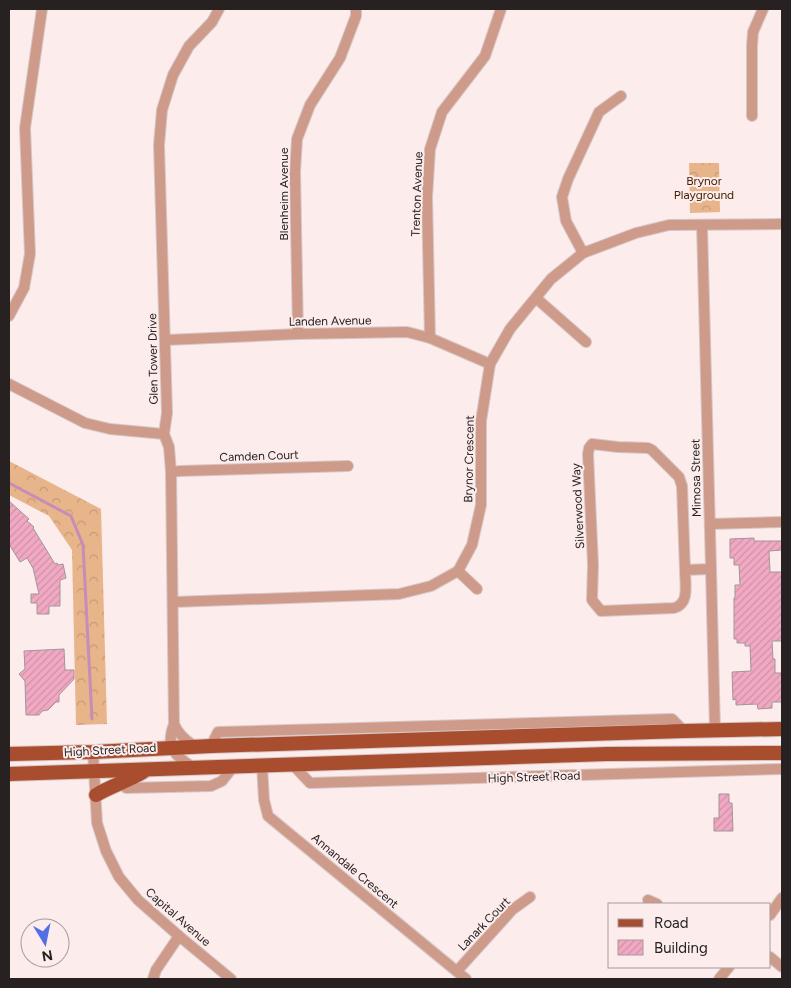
<svg xmlns="http://www.w3.org/2000/svg" width="791" height="988" font-family="Figtree,sans-serif">
<defs>
<pattern id="forest-crowns" width="20" height="18" patternUnits="userSpaceOnUse" patternTransform="scale(1.25)"><rect width="20" height="18" fill="#e8b48a"/><path d="M2 6a3 3 0 1 1 6 0M12 15a3 3 0 1 1 6 0" fill="none" stroke="#c79a77"/></pattern>
<pattern id="building-hatch" width="6" height="6" patternUnits="userSpaceOnUse" patternTransform="scale(1.25)"><rect width="6" height="6" fill="#f1a9c3"/><path d="M-1 1l2-2M0 6l6-6M5 7l2-2" fill="none" stroke="#cf91a7"/></pattern>
</defs>
<rect width="100%" height="100%" fill="#fcecec"/>
<!-- forest -->
<g fill="url(#forest-crowns)">
<polygon points="689,163 719,163 720,212 690,213"/>
<polygon points="9,461 101,509 107,724 76,725 72,550 49,516 9,495"/>
</g>
<g fill="none" stroke-linecap="round" stroke-linejoin="round">
<!-- stream -->
<polyline stroke="#c68db9" stroke-width="3" points="9,483 71,516 83,545 92,719"/>
</g>
<!-- building -->
<g fill="url(#building-hatch)" stroke="#a29499">
<polygon points="9,501 29,519 27,521 34,527 33,528 55,564 57,563 58,565 63,564 66,578 60,580 60,606 49,606 49,614 37,614 37,603 31,603 31,594 39,594 33,568 27,558 20,562 9,544"/>
<polygon points="754,538 754,541 782,541 782,550 769,551 770,572 782,572 782,641 772,641 773,659 775,659 775,673 782,673 782,702 772,702 772,708 758,709 757,704 736,705 736,699 733,700 732,672 751,671 750,646 745,646 745,643 737,643 737,639 734,639 734,598 735,598 735,585 740,585 739,565 734,565 734,558 730,558 730,539"/>
<polygon points="64,649 65,670 74,670 74,679 59,695 59,702 56,702 48,710 42,711 39,715 26,715 25,681 19,674 25,669 24,651"/>
<polygon points="719,794 729,794 729,803 732,803 733,831 714,831 714,818 719,818"/>
</g>
<g fill="none" stroke-linecap="round" stroke-linejoin="round">
<!-- minor casing -->
<g stroke="#d6c7c7" stroke-width="12">
<g id="minor">
<polyline points="752,116 752,45 753,32 763,9"/>
<polyline points="702,225 711,569 715,731"/>
<polyline points="583,253 566,221 562,197 568,179 599,112 621,96"/>
<polyline points="536,298 586,342"/>
<polyline points="9,316 24,288 30,254 25,128 42,9"/>
<polyline points="298,334 295,172 297,139 310,105 340,58 356,16 356,9"/>
<polyline points="430,338 427,197 430,149 442,112 485,56 501,9"/>
<polyline points="166,340 298,334 407,332 430,338 490,364"/>
<polyline points="9,384 85,423 110,429 164,434"/>
<polyline points="171,472 180,471 348,466"/>
<polyline points="710,524 782,522"/>
<path d="M685,570L682,486L679,477L652,450L648,448L618,447L592,444L589,448L588,454L593,565L592,600L601,611L674,608C690,604 685,584 685,570L711,569"/>
<polyline points="458,571 477,589"/>
<polyline points="174,602 399,594 431,586 458,571 472,545 481,505 481,421 490,364 510,329 551,279 583,253 636,233 669,225 782,224"/>
<path d="M174,724C178,734 185,740 194,746"/>
<polyline points="211,746 218,732 672,719 684,731"/>
<polyline points="93,752 97,823 106,851 119,877 138,900 179,936 231,979"/>
<polyline points="262,765 264,800 268,816 466,979"/>
<polyline points="293,765 310,783 782,769"/>
<path d="M194,768C174,755 165,748 174,724L171,472L169,447L164,434L167,413L159,145L162,110L173,75L189,46L212,22L219,9"/>
<polyline points="126,788 211,786 222,781 233,767"/>
<polyline points="648,900 657,904"/>
<polyline points="770,915 782,898"/>
<polyline points="770,957 782,967"/>
<polyline points="457,971 512,910 530,897"/>
<polyline points="153,979 156,970 179,936"/>
<polyline points="719,979 729,967"/>
</g>
</g>
<!-- primary casing -->
<g stroke="#d6c7c7" stroke-width="16">
<g id="primary">
<polyline points="9,754 93,752 211,746 684,731 782,729"/>
<polyline points="9,774 607,754 782,753"/>
<path d="M96,795C111,786 128,781 143,772"/>
</g>
</g>
<!-- minor -->
<use href="#minor" stroke="#ce9a89" stroke-width="10"/>
<!-- primary -->
<use href="#primary" stroke="#a84d2e" stroke-width="14"/>
</g>
<g text-anchor="middle" stroke-width="4" stroke-linejoin="round" paint-order="stroke">
<!-- park labels -->
<g font-size="12" fill="#452200" stroke="#fcecec">
<text x="704" y="185">Brynor<tspan x="704" dy="14">Playground</tspan></text>
</g>
<!-- street labels -->
<g font-size="12" fill="#272121" stroke="#fcecec">
<text transform="translate(284 194) rotate(-90)" y="4">Blenheim Avenue</text>
<text transform="translate(417 194) rotate(-88)" y="4">Trenton Avenue</text>
<text transform="translate(330 321) rotate(-1)" y="4">Landen Avenue</text>
<text transform="translate(153 359) rotate(-91)" y="4">Glen Tower Drive</text>
<text transform="translate(259 456) rotate(-2)" y="4">Camden Court</text>
<text transform="translate(469 459) rotate(-89)" y="4">Brynor Crescent</text>
<text transform="translate(696 478) rotate(-91)" y="4">Mimosa Street</text>
<text transform="translate(578 506) rotate(-93)" y="4">Silverwood Way</text>
<text transform="translate(110 750) rotate(-3)" y="4">High Street Road</text>
<text transform="translate(534 777) rotate(-2)" y="4">High Street Road</text>
<text transform="translate(355 871) rotate(40)" y="4">Annandale Crescent</text>
<text transform="translate(178 917) rotate(41)" y="4">Capital Avenue</text>
<text transform="translate(484 924) rotate(-46)" y="4">Lanark Court</text>
</g>
</g>
<!-- border -->
<rect width="791" height="988" fill="none" stroke="#272121" stroke-width="20"/>
<!-- legend -->
<rect x="608" y="903" width="162" height="65" fill="#fcecec" stroke="#a79b9b"/>
<rect x="618" y="919" width="25" height="8" fill="#a84d2e" stroke="#a79b9b"/>
<text x="654" y="928" font-size="15" fill="#272121">Road</text>
<rect x="618" y="940" width="25" height="15" fill="url(#building-hatch)" stroke="#a79b9b"/>
<text x="654" y="953" font-size="15" fill="#272121">Building</text>
<!-- north arrow -->
<g transform="translate(45 943) rotate(170)"><circle r="24" fill="#fcecec" stroke="#a79b9b"/>
<path d="M0-4L9 19L0 12L-9 19Z" fill="#546fe5"/>
<text y="-8" font-size="14" font-weight="bold" text-anchor="middle" fill="#272121">N</text>
</g>
</svg>
